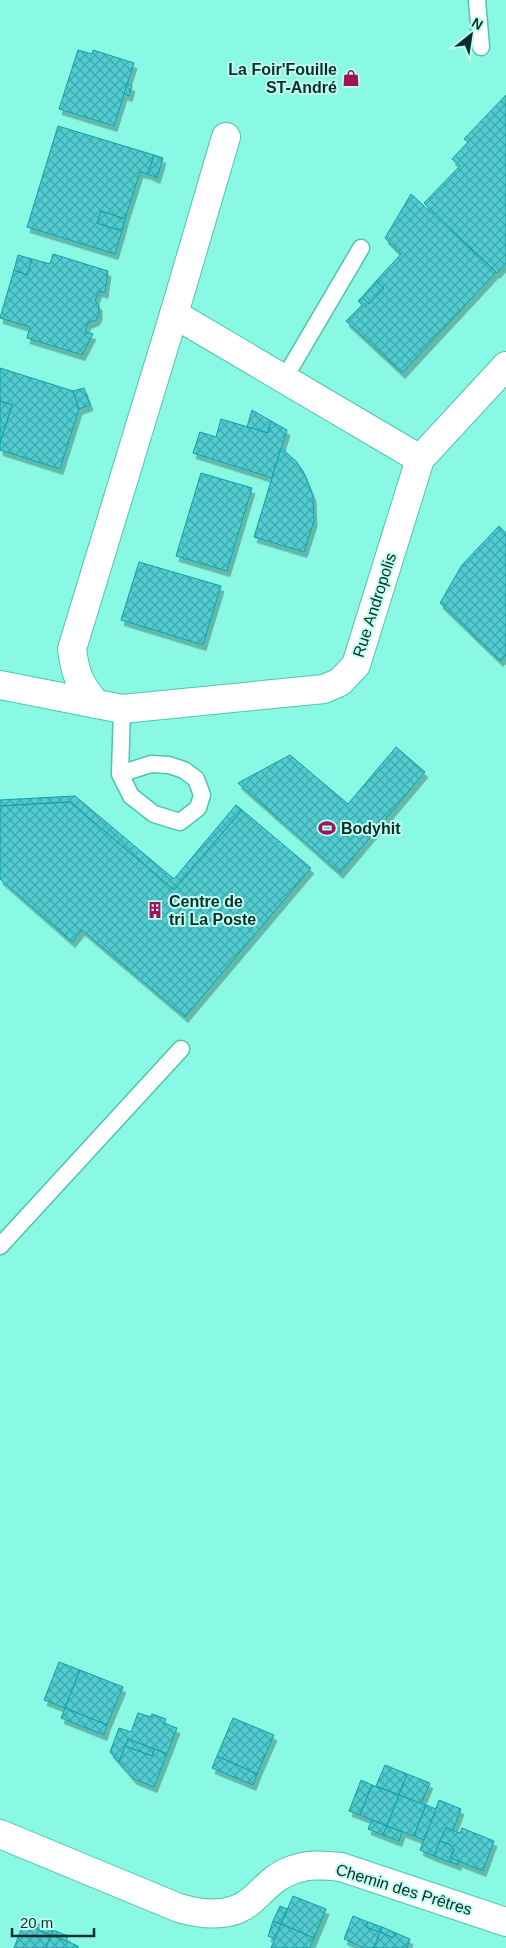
<svg xmlns="http://www.w3.org/2000/svg" width="506" height="1948" font-family="Helvetica,sans-serif">
<defs>
<pattern id="building-cross-hatch" width="8" height="8" patternUnits="userSpaceOnUse" patternTransform="scale(1.25)"><rect width="8" height="8" fill="#51ccd1"/><path d="M0 0l8 8M0 8l8-8" fill="none" stroke="#41a6aa"/></pattern>
<filter id="shadow"><feDropShadow dx="3" dy="5.5" stdDeviation="0" flood-color="#0004"/></filter>
</defs>
<rect width="100%" height="100%" fill="#8af9e4"/>
<!-- building -->
<g fill="url(#building-cross-hatch)" stroke="#0aa0a6" filter="url(#shadow)">
<polygon points="78,50 92,54 93,50 134,63 114,126 59,109"/>
<polygon points="127,84 132,86 129,96 124,94"/>
<polygon points="506,95 506,263 497,273 424,203 460,166 452,159 468,142 464,139"/>
<polygon points="58,126 154,155 148,174 140,172 125,219 101,211 97,223 122,231 115,254 27,227"/>
<polygon points="154,155 163,158 157,178 148,174"/>
<polygon points="411,194 496,272 402,373 346,321 362,305 358,301 362,297 369,304 384,288 376,281 401,254 385,238"/>
<polygon points="101,211 125,219 122,231 97,223"/>
<polygon points="53,254 108,271 105,293 99,291 95,301 99,305 99,315 96,320 88,323 85,332 93,334 82,355 27,338 30,327 0,318 14,270 27,275 32,259 50,264"/>
<polygon points="18,255 32,259 27,275 14,270"/>
<polygon points="376,281 384,288 369,304 362,297"/>
<polygon points="0,368 73,391 79,409 60,469 0,450 0,443 12,405 0,401"/>
<polygon points="84,388 90,405 79,409 73,391"/>
<polygon points="0,401 12,405 0,443"/>
<polygon points="252,410 271,421 268,433 247,427"/>
<polygon points="221,419 268,433 271,421 287,430 272,478 193,453 200,432 216,437"/>
<polygon points="281,448 296,461 303,471 313,496 314,521 304,552 254,537"/>
<polygon points="201,473 252,488 227,571 176,556"/>
<polygon points="499,526 506,533 506,655 500,661 440,603 462,565"/>
<polygon points="139,562 221,586 203,645 121,620"/>
<polygon points="396,747 425,772 340,873 238,783 290,755 348,804"/>
<polygon points="75,796 174,879 236,805 242,810 174,890 70,802 0,806 0,800"/>
<polygon points="70,802 174,890 242,810 311,868 185,1017 82,930 72,942 0,879 0,806"/>
<polygon points="59,1662 80,1670 65,1708 44,1700"/>
<polygon points="80,1670 123,1687 107,1725 65,1708"/>
<polygon points="65,1708 107,1725 104,1735 61,1718"/>
<polygon points="138,1713 151,1717 152,1714 166,1719 164,1723 177,1728 167,1754 128,1739 119,1762 110,1752 119,1728 131,1732"/>
<polygon points="233,1718 274,1735 257,1774 217,1756"/>
<polygon points="128,1739 154,1749 152,1756 125,1746"/>
<polygon points="125,1746 152,1756 154,1749 167,1754 154,1787 134,1779 119,1762"/>
<polygon points="217,1756 257,1774 253,1785 212,1768"/>
<polygon points="385,1765 407,1774 399,1795 376,1786"/>
<polygon points="407,1774 430,1783 421,1804 399,1795"/>
<polygon points="361,1780 372,1785 360,1815 349,1811"/>
<polygon points="372,1785 399,1795 387,1826 360,1815"/>
<polygon points="399,1795 426,1805 414,1836 387,1826"/>
<polygon points="439,1800 461,1809 453,1831 446,1828 434,1856 420,1850"/>
<polygon points="426,1805 436,1809 424,1840 414,1836"/>
<polygon points="372,1820 387,1826 383,1835 368,1829"/>
<polygon points="387,1826 402,1832 399,1841 383,1835"/>
<polygon points="446,1828 460,1833 462,1828 494,1841 483,1871 450,1858 454,1850 451,1845 440,1841"/>
<polygon points="440,1841 451,1845 454,1850 450,1858 459,1861 458,1865 434,1856"/>
<polygon points="293,1896 326,1909 314,1938 281,1924"/>
<polygon points="280,1906 287,1909 281,1924 273,1921"/>
<polygon points="353,1916 368,1922 366,1927 380,1932 374,1948 364,1948 344,1939"/>
<polygon points="273,1921 281,1924 275,1939 268,1936"/>
<polygon points="368,1922 382,1927 380,1932 366,1927"/>
<polygon points="23,1924 51,1935 46,1948 14,1948"/>
<polygon points="38,1924 53,1930 51,1935 36,1929"/>
<polygon points="281,1924 314,1938 310,1948 271,1948"/>
<polygon points="382,1927 396,1933 393,1938 380,1932"/>
<polygon points="53,1930 68,1936 66,1941 51,1935"/>
<polygon points="380,1932 393,1938 396,1933 410,1939 407,1948 374,1948"/>
<polygon points="51,1935 78,1946 78,1948 46,1948"/>
</g>
<g fill="none" stroke-linecap="round" stroke-linejoin="round">
<!-- service casing -->
<g stroke="#50c3ae" stroke-width="19">
<g id="service">
<polyline points="477,0 481,47"/>
<polyline points="284,379 361,248"/>
<polyline points="120,774 151,764 169,765 184,770 196,779 202,795 198,808 180,822 154,814 131,796 120,774 122,709"/>
<polyline points="0,1246 181,1049"/>
</g>
</g>
<!-- minor casing -->
<g stroke="#50c3ae" stroke-width="30">
<g id="minor">
<polyline points="174,314 420,459"/>
<polyline points="0,685 122,709 324,689 340,682 356,665 420,459 506,366"/>
<path d="M96,704C80,685 75,674 72,649L174,314L226,137"/>
<path d="M0,1834L179,1908C203,1915 232,1918 252,1900C266,1888 273,1877 292,1870C308,1864 324,1865 341,1867L506,1922"/>
</g>
</g>
<!-- service -->
<use href="#service" stroke="#fff" stroke-width="16"/>
<!-- minor -->
<use href="#minor" stroke="#fff" stroke-width="28"/>
</g>
<!-- icons -->
<defs>
<g id="shop-bare" transform="scale(1.35)"><path d="M-5-2.5h2.3a2.7 3.5 0 0 1 5.4 0H5L5.5 6h-11ZM-1.5-2.5h3a1.5 2.3 0 0 0-3 0Z" fill="#a21257" stroke="#c0fef0" stroke-width="2.5" paint-order="stroke"/></g>
<g id="stadium-bare" transform="scale(1.35)"><path d="M0-5a6.5 5 0 1 0 0 10a6.5 5 0 1 0 0-10ZM-3.5-1.8h7v3.6h-7Z" fill="#a21257" stroke="#c0fef0" stroke-width="2.5" paint-order="stroke"/></g>
<g id="building-bare" transform="scale(1.35)"><path d="M-4-6H4V6H1V3H-1V6H-4ZM-2.5-4.3h1.7v1.8h-1.7ZM.8-4.3h1.7v1.8H.8ZM-2.5-1h1.7V.8h-1.7ZM.8-1h1.7V.8H.8Z" fill="#a21257" stroke="#c0fef0" stroke-width="2.5" paint-order="stroke"/></g>
</defs>
<g fill-rule="evenodd">
<use href="#shop-bare" x="351" y="78"/>
<use href="#stadium-bare" x="327" y="828"/>
<use href="#building-bare" x="155" y="910"/>
</g>
<g text-anchor="middle" stroke-width="4" stroke-linejoin="round" paint-order="stroke">
<!-- poi labels -->
<g font-size="16" font-weight="bold" fill="#0a2f29" stroke="#c0fef0" text-anchor="start">
<text x="337" y="75" text-anchor="end">La Foir'Fouille<tspan x="337" dy="18">ST-André</tspan></text>
<text x="341" y="834">Bodyhit</text>
<text x="169" y="907">Centre de<tspan x="169" dy="18">tri La Poste</tspan></text>
</g>
<!-- street labels -->
<g font-size="16" fill="#0a2f29" stroke="#c0fef0">
<text transform="translate(374 605) rotate(-72)" y="6">Rue Andropolis</text>
<text transform="translate(404 1889) rotate(17)" y="6">Chemin des Prêtres</text>
</g>
</g>
<!-- north arrow -->
<g transform="translate(471 35) rotate(30)" stroke="#c0fef0" stroke-width="4" paint-order="stroke">
<path d="M0-4L9 19L0 12L-9 19Z" fill="#0a2f29"/>
<text y="-8" font-size="14" font-weight="bold" text-anchor="middle" fill="#0a2f29">N</text>
</g>
<!-- scale -->
<path d="M12 1928v8h82v-8" fill="none" stroke="#0a2f29" stroke-width="2.5"/>
<text x="20" y="1928" font-size="15" fill="#0a2f29" stroke="#c0fef0" stroke-width="4" paint-order="stroke">20 m</text>
</svg>
